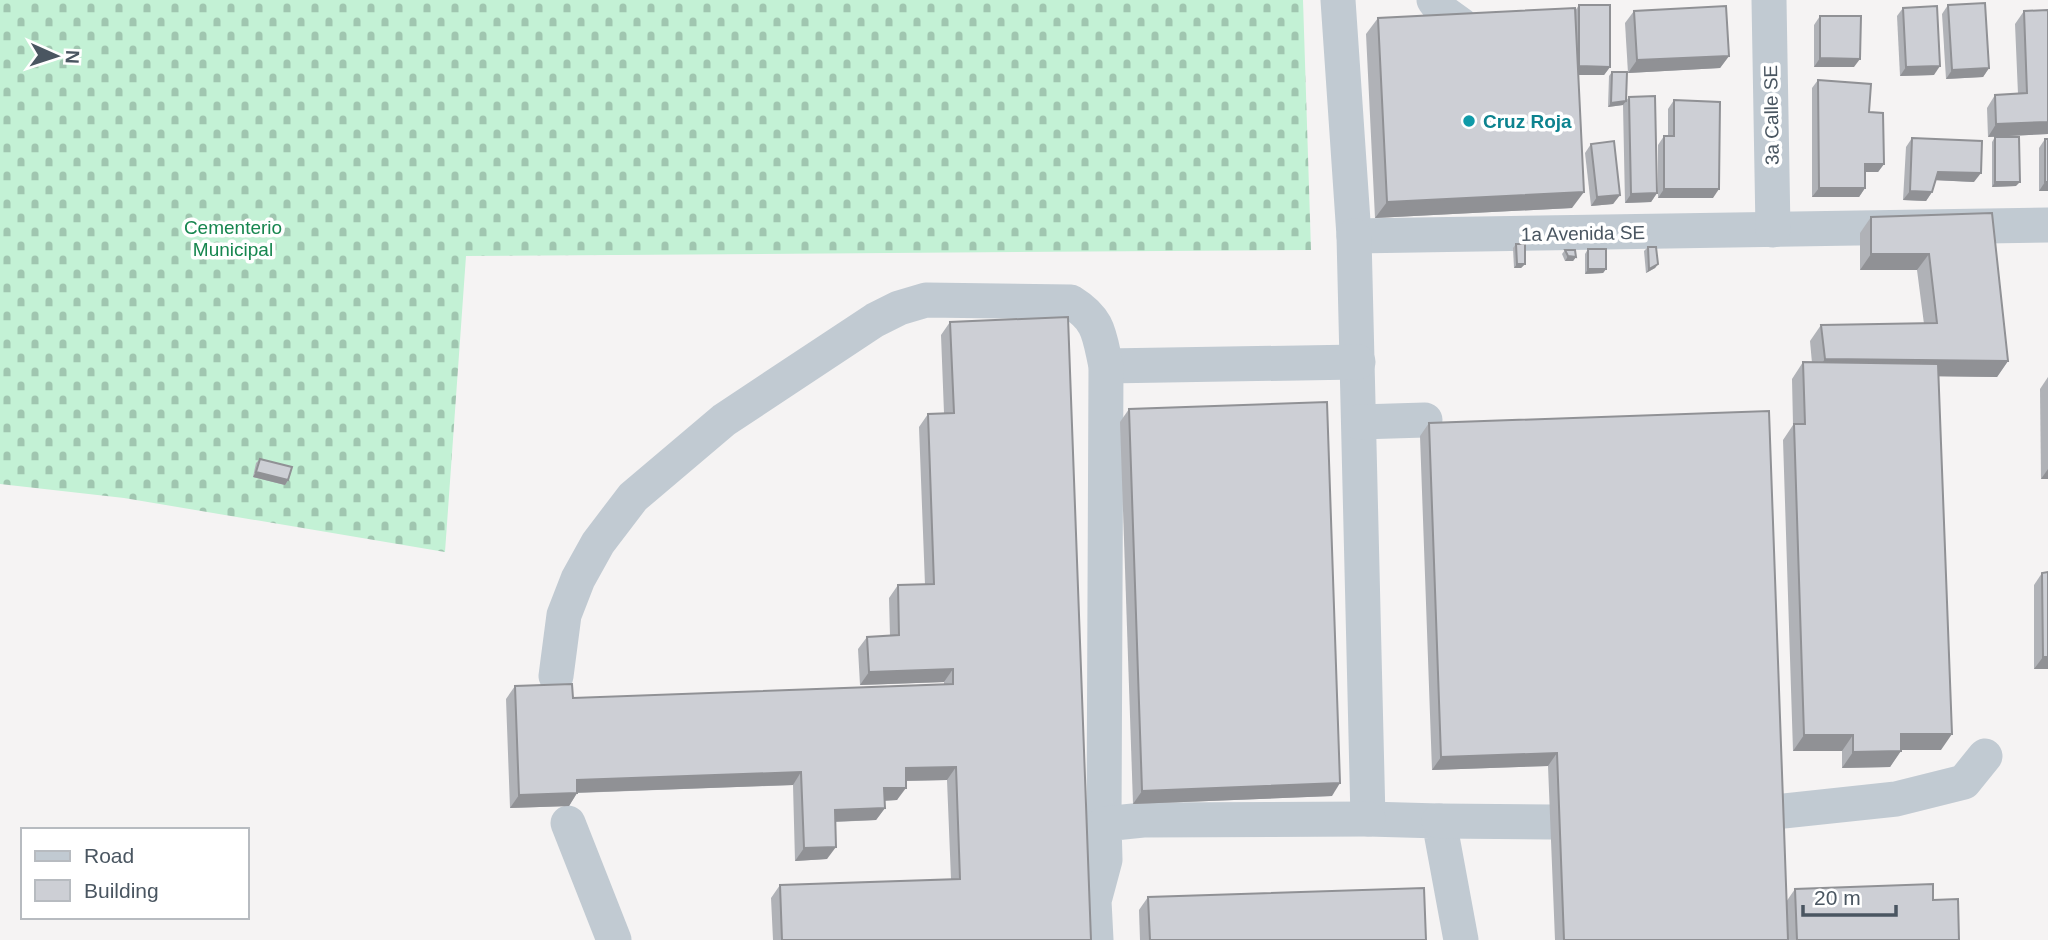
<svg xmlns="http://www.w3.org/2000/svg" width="2048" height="940" font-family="Arial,sans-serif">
<defs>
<pattern id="cemetery-stones" width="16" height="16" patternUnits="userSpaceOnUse" patternTransform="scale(1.75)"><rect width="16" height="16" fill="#c3f1d5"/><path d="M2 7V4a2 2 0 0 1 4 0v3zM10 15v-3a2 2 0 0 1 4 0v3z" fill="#a0c6b0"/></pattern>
</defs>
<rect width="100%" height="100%" fill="#f5f3f3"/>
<!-- cemetery -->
<polygon fill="url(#cemetery-stones)" points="0,0 1303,0 1311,250 466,256 445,552 124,498 0,484"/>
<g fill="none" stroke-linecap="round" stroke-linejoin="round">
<!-- minor -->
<g stroke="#c1cad2" stroke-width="35">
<polyline points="1338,0 1354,236 2048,225"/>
<polyline points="1434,0 1443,12 1461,25"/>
<polyline points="1769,0 1773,230"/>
<polyline points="1354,236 1368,819 1439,821 1461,940"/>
<polyline points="1106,366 1358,362"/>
<polyline points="1359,422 1425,420"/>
<path d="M556,676L564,615L578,579L598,543L633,497L724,420L875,320L899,308L926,300L1071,302C1100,320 1099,335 1106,366L1104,824"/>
<polyline points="1774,812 1896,799 1964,782 1985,756"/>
<polyline points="1439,821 1551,822"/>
<polyline points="568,823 614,940"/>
<polyline points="1096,940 1094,901 1105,860 1104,824 1143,820 1368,819"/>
</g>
</g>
<!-- wall -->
<g fill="#b0b2b7">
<polygon points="1579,5 1610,67 1604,75 1578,75 1572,208 1375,218 1366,34 1378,18 1575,11"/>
<polygon points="1948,5 1989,68 1983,77 1946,79 1942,14"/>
<polygon points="1903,8 1934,75 1900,76 1897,16"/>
<polygon points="2048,10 2048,134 1988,137 1987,108 1995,95 2018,94 2015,24 2024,11"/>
<polygon points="1634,11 1729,56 1720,68 1628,73 1625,23"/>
<polygon points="1820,16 1854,67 1814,67 1814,25"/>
<polygon points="1612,72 1626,101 1629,97 1657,193 1651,202 1625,203 1623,105 1608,107 1609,76"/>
<polygon points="1818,80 1869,112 1884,164 1878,172 1865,172 1865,188 1859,197 1812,197 1812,88"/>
<polygon points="1674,100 1713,198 1658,198 1658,145 1664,136 1668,136 1668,109"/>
<polygon points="1995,137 2016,186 1992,187 1992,142"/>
<polygon points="1912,138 1974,182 1935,180 1932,192 1926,201 1903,200 1906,147"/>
<polygon points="2045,139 2048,139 2048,191 2039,191 2039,148"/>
<polygon points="1591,144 1620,195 1613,204 1591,206 1585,153"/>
<polygon points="1992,213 2008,361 1997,377 1939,376 1941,750 1901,750 1890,767 1842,768 1842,751 1793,751 1783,440 1793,425 1792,379 1803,362 1812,363 1810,341 1821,325 1924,324 1917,270 1860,270 1860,233 1871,217"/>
<polygon points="1516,244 1525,264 1521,268 1514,268 1513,248"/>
<polygon points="1648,247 1658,264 1655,268 1646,273 1644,251"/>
<polygon points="1588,249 1606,269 1603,273 1585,274 1585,254"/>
<polygon points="1565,250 1576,257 1573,261 1565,261 1562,254"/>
<polygon points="950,322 1091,940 773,940 771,898 780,885 951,879 947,780 906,781 897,800 884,801 885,808 876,820 835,822 827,859 795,861 793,785 577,793 569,806 510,808 506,699 515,686 573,698 944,684 944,682 860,685 858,649 867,637 890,636 889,598 898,585 925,585 919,427 928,414 944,413 941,335"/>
<polygon points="2048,377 2048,479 2041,479 2040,389"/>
<polygon points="1129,409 1332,796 1133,804 1120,422"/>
<polygon points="1429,423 1786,902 1795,889 1933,900 1959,940 1555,940 1548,766 1432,770 1420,436"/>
<polygon points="260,459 288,480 285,485 253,477 256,463"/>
<polygon points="2042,573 2048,669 2034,669 2034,585"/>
<polygon points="1148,897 1426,940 1140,940 1139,910"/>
</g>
<!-- shaded-wall -->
<g fill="#909195">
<polygon points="1729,56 1720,68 1628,73 1637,60"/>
<polygon points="1820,58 1860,59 1854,67 1814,67"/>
<polygon points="1579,66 1610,67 1604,75 1573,75"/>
<polygon points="1940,66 1934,75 1900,76 1906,67"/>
<polygon points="1989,68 1983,77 1946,79 1952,70"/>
<polygon points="1626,101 1623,105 1608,107 1611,103"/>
<polygon points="2048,122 2048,134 1988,137 1996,124"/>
<polygon points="1865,164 1884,164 1878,172 1859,172"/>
<polygon points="1938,172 1981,173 1974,182 1932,180"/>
<polygon points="1995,182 2020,182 2016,186 1992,187"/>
<polygon points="2045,182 2048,182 2048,191 2039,191"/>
<polygon points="1819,188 1865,188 1859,197 1812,197"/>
<polygon points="1664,189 1719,189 1713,198 1658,198"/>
<polygon points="1910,191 1932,192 1926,201 1903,200"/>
<polygon points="1584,192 1572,208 1375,218 1387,202"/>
<polygon points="1657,193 1651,202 1625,203 1631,194"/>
<polygon points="1620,195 1613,204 1591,206 1597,197"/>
<polygon points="1871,254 1929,254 1917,270 1860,270"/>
<polygon points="1568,256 1576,257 1573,261 1565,261"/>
<polygon points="1517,264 1525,264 1521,268 1514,268"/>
<polygon points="1658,264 1655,268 1646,273 1649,269"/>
<polygon points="1588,269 1606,269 1603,273 1585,274"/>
<polygon points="1825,359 2008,361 1997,377 1813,375"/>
<polygon points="2048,469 2048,479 2041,479"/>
<polygon points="256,472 288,480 285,485 253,477"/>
<polygon points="2043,657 2048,657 2048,669 2034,669"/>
<polygon points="953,669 944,682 860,685 869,672"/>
<polygon points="1901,734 1952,734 1941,750 1890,750"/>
<polygon points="1804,735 1853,735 1842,751 1793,751"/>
<polygon points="1901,751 1890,767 1842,768 1853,752"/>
<polygon points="1557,753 1548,766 1432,770 1441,757"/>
<polygon points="956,767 947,780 897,781 906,768"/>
<polygon points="801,772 793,785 568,793 577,780"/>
<polygon points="1340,783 1332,796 1133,804 1142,791"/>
<polygon points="884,788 906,788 897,800 875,801"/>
<polygon points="577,793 569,806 510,808 519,795"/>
<polygon points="885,808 876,820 826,822 835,810"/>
<polygon points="836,847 827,859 795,861 804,848"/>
</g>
<!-- building -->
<g fill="#cdcfd5" stroke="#909195" stroke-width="2">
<polygon points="1985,3 1989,68 1952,70 1948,5"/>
<polygon points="1579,5 1610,5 1610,67 1579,66"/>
<polygon points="1726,6 1729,56 1637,60 1634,11"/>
<polygon points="1937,6 1940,66 1906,67 1903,8"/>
<polygon points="1575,8 1584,192 1387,202 1378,18"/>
<polygon points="2048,10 2048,122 1996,124 1995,95 2027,93 2024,11"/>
<polygon points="1820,16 1861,16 1860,59 1820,58"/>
<polygon points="1612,72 1627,72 1626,101 1611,103"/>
<polygon points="1818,80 1871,84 1869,112 1883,113 1884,164 1865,164 1865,188 1819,188"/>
<polygon points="1655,96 1657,193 1631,194 1629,97"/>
<polygon points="1674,100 1720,102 1719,189 1664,189 1664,136 1674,136"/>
<polygon points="1995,137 2019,137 2020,182 1995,182"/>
<polygon points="1912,138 1982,141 1981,173 1938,172 1932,192 1910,191"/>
<rect x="2045" y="139" width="3" height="43"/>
<polygon points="1614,141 1620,195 1597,197 1591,144"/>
<polygon points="1992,213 2008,361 1825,359 1821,325 1937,323 1929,254 1871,254 1871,217"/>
<polygon points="1516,244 1525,244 1525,264 1517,264"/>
<polygon points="1648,247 1656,247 1658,264 1649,269"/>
<rect x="1588" y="249" width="18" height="20"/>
<polygon points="1565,250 1575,250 1576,257 1568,256"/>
<polygon points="1068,317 1091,940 782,940 780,885 960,879 956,767 906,768 906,788 884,788 885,808 835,810 836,847 804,848 801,772 577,780 577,793 519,795 515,686 572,684 573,698 953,684 953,669 869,672 867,637 899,635 898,585 934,584 928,414 954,413 950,322"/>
<polygon points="1803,362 1938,364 1952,734 1901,734 1901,751 1853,752 1853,735 1804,735 1794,424 1805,424"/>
<polygon points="1327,402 1340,783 1142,791 1129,409"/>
<polygon points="1769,411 1788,940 1564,940 1557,753 1441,757 1429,423"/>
<polygon points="260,459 292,467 288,480 256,472"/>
<polygon points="2048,572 2048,657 2043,657 2042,573"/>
<polygon points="1933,884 1933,900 1958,899 1959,940 1797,940 1795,889"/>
<polygon points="1424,888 1426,940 1150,940 1148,897"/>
</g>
<!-- markers -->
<circle fill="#0f9aa8" stroke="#fff" stroke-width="2.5" cx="1469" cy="121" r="7"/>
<g text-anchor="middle" stroke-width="7" stroke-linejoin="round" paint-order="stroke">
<!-- street labels -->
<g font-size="19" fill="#4a5661" stroke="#fff">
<text transform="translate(1771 115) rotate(-91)" y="7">3a Calle SE</text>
<text transform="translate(1583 233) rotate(-1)" y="7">1a Avenida SE</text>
</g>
<!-- culture labels -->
<g font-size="19" font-weight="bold" fill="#0d838f" stroke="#fff" text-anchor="start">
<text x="1483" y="128">Cruz Roja</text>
</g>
<!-- park labels -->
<g font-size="19" fill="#17864f" stroke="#fff">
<text x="233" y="234">Cementerio<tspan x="233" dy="22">Municipal</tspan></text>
</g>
</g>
<!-- legend -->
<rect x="21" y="828" width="228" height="91" fill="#ffffff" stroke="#b7bbc0" stroke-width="2"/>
<rect x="35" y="851" width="35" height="10" fill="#c1cad2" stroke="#b7bbc0" stroke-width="2"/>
<text x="84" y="863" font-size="21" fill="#4a5661">Road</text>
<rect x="35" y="880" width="35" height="21" fill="#cdcfd5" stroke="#b7bbc0" stroke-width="2"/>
<text x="84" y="898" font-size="21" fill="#4a5661">Building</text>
<!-- north arrow -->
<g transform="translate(56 56) rotate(93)" stroke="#ffffff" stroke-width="5" paint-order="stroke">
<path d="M0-5L12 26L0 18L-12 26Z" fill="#4a5661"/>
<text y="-10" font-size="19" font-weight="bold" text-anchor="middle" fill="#4a5661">N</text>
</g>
<!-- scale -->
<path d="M1803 905v10h93v-10" fill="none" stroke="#4a5661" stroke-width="3.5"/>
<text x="1814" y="905" font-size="21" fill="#4a5661" stroke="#ffffff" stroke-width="5" paint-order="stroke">20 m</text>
</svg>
